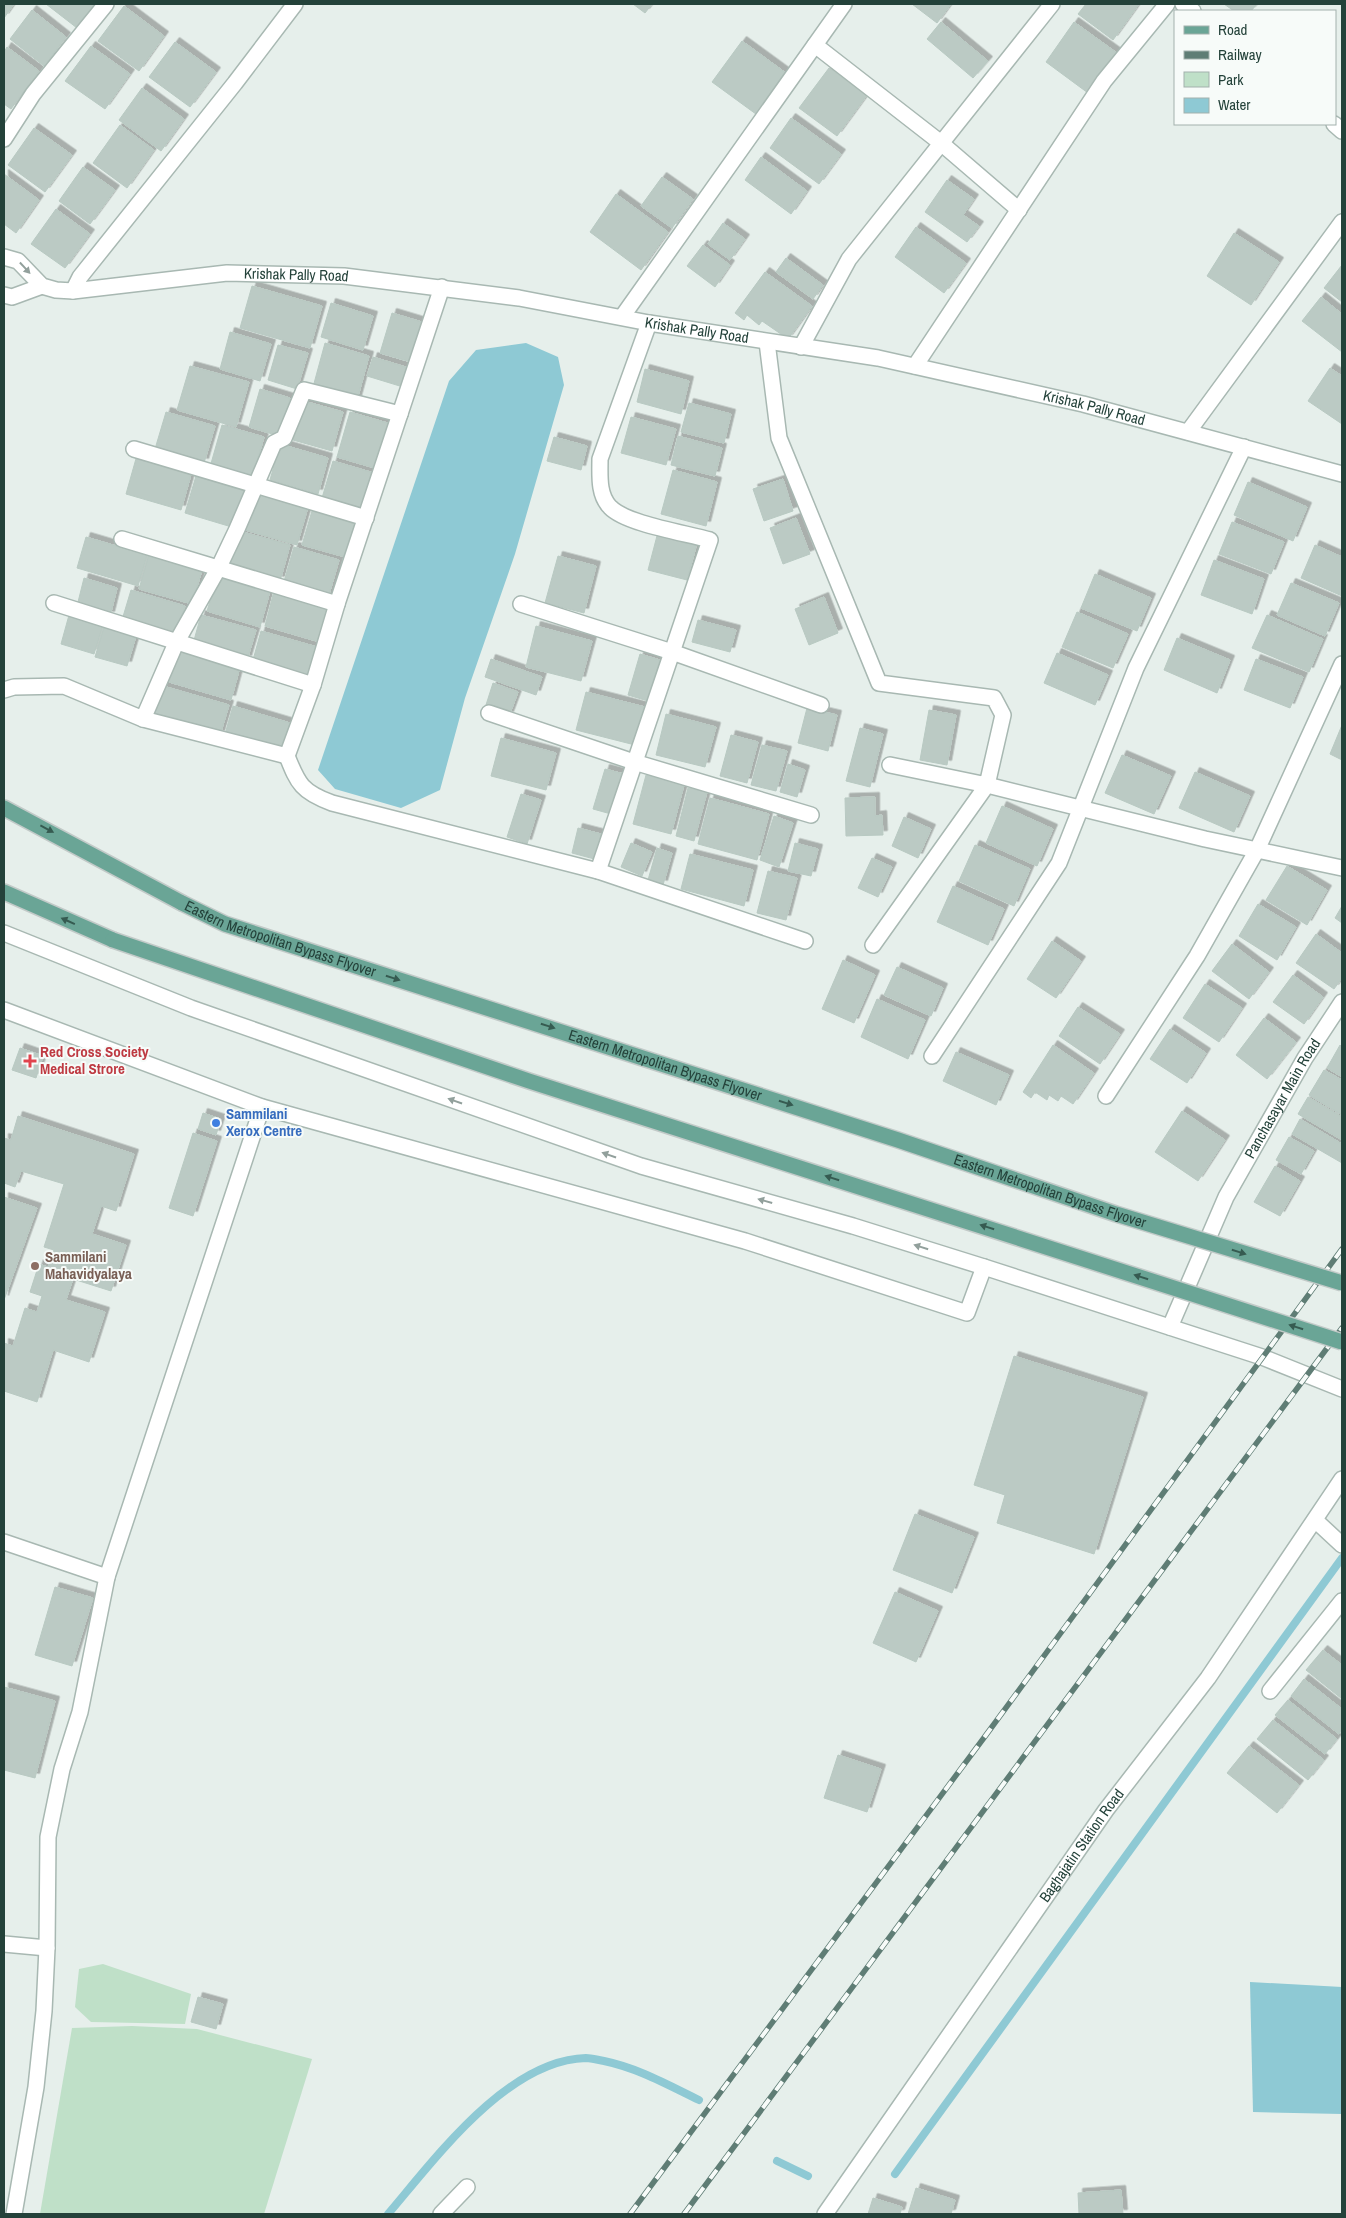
<svg xmlns="http://www.w3.org/2000/svg" width="1346" height="2218" font-family="'Archivo Narrow',sans-serif">
<defs>
<filter id="shadow"><feDropShadow dx="4.5" dy="-4.5" stdDeviation="0" flood-color="#0004"/></filter>
</defs>
<rect width="100%" height="100%" fill="#e6efeb"/>
<!-- green -->
<g fill="#bfe0c8">
<polygon points="103,1964 191,1994 185,2024 91,2022 75,2007 79,1969"/>
<polygon points="132,2026 197,2029 312,2059 264,2214 40,2214 72,2028"/>
</g>
<!-- water -->
<g fill="#8ec9d4">
<polygon points="526,343 558,357 564,385 515,554 465,698 440,790 401,808 335,789 318,770 449,381 476,350"/>
<polygon points="1250,1982 1342,1987 1342,2114 1253,2112"/>
</g>
<g fill="none" stroke-linecap="round" stroke-linejoin="round">
<!-- stream -->
<g stroke="#8ec9d4" stroke-width="8">
<polyline points="777,2161 808,2176"/>
<polyline points="895,2174 1342,1558"/>
<path d="M388,2214C435,2159 507,2060 586,2058C591,2058 598,2060 604,2061C638,2068 668,2085 699,2100"/>
</g>
</g>
<!-- building -->
<g fill="#bbcac4" stroke="#b8c9c2" filter="url(#shadow)">
<polygon points="4,4 14,4 4,18"/>
<polygon points="46,4 95,4 77,28"/>
<polygon points="633,4 652,4 645,13"/>
<polygon points="912,4 951,4 937,23"/>
<polygon points="1086,4 1139,4 1113,40 1078,14"/>
<polygon points="1224,4 1257,4 1251,11 1234,11"/>
<polygon points="124,6 164,36 139,71 98,41"/>
<polygon points="32,10 66,37 44,66 10,39"/>
<polygon points="941,22 988,61 973,78 927,39"/>
<polygon points="1074,22 1117,53 1088,93 1046,62"/>
<polygon points="742,41 790,76 760,117 712,82"/>
<polygon points="175,42 216,72 190,107 149,77"/>
<polygon points="91,46 130,74 105,109 65,81"/>
<polygon points="7,47 39,71 11,109 4,104 4,52"/>
<polygon points="829,68 867,95 837,136 799,108"/>
<polygon points="142,88 184,119 161,151 119,120"/>
<polygon points="791,118 841,154 819,184 770,148"/>
<polygon points="120,125 154,150 127,188 93,163"/>
<polygon points="34,128 72,155 45,192 8,165"/>
<polygon points="761,157 807,191 791,214 745,180"/>
<polygon points="83,167 115,190 90,224 59,201"/>
<polygon points="4,174 39,200 16,233 4,224"/>
<polygon points="662,177 693,199 672,228 641,206"/>
<polygon points="947,180 974,199 963,215 979,226 967,242 925,212"/>
<polygon points="616,194 668,232 641,270 590,232"/>
<polygon points="56,209 90,234 65,268 31,244"/>
<polygon points="723,223 745,239 730,260 708,244"/>
<polygon points="916,227 966,263 944,293 895,257"/>
<polygon points="1234,233 1279,262 1251,305 1207,276"/>
<polygon points="703,245 730,265 715,287 687,266"/>
<polygon points="786,258 823,285 813,299 776,272"/>
<polygon points="1342,265 1342,302 1324,288"/>
<polygon points="765,272 812,306 788,339 762,321 759,325 747,315 744,320 735,313"/>
<polygon points="252,286 322,306 310,348 240,328"/>
<polygon points="1321,297 1342,314 1342,352 1302,321"/>
<polygon points="331,303 373,316 363,350 321,337"/>
<polygon points="392,313 422,322 411,362 380,353"/>
<polygon points="230,332 271,344 260,381 220,369"/>
<polygon points="325,343 369,356 357,400 313,387"/>
<polygon points="278,345 308,353 297,389 268,380"/>
<polygon points="373,357 409,368 403,387 367,376"/>
<polygon points="190,366 249,382 236,427 177,410"/>
<polygon points="1330,368 1342,376 1342,424 1308,401"/>
<polygon points="645,369 689,381 681,414 637,402"/>
<polygon points="260,389 290,398 279,436 249,427"/>
<polygon points="304,401 343,412 332,451 293,440"/>
<polygon points="689,403 731,414 724,443 681,432"/>
<polygon points="166,412 215,426 204,463 155,449"/>
<polygon points="350,412 391,424 378,469 337,457"/>
<polygon points="631,417 676,429 666,465 621,453"/>
<polygon points="222,425 264,437 252,479 210,467"/>
<polygon points="678,436 722,448 715,476 671,465"/>
<polygon points="554,437 587,446 581,470 547,461"/>
<polygon points="280,444 328,458 318,494 270,480"/>
<polygon points="137,455 192,471 181,510 126,494"/>
<polygon points="333,461 374,473 363,509 322,498"/>
<polygon points="673,470 717,482 706,526 661,514"/>
<polygon points="196,476 246,491 235,528 185,513"/>
<polygon points="783,479 793,511 764,521 753,489"/>
<polygon points="1248,482 1307,507 1293,541 1234,515"/>
<polygon points="256,492 308,507 297,545 245,530"/>
<polygon points="312,511 355,524 345,557 302,545"/>
<polygon points="796,518 810,554 783,564 770,528"/>
<polygon points="1232,522 1284,542 1271,574 1219,554"/>
<polygon points="239,531 290,545 280,581 229,567"/>
<polygon points="658,532 697,543 687,580 648,570"/>
<polygon points="86,537 147,555 138,586 77,568"/>
<polygon points="1315,545 1342,557 1342,596 1301,578"/>
<polygon points="294,547 339,560 328,598 283,585"/>
<polygon points="149,554 202,570 192,604 139,589"/>
<polygon points="558,556 596,566 584,613 545,603"/>
<polygon points="1214,560 1264,579 1252,614 1201,595"/>
<polygon points="1095,574 1151,598 1137,631 1081,608"/>
<polygon points="218,576 270,591 260,627 207,611"/>
<polygon points="84,578 117,588 110,616 77,606"/>
<polygon points="1291,583 1339,603 1325,636 1277,615"/>
<polygon points="131,590 185,606 176,636 122,620"/>
<polygon points="274,591 333,607 323,643 265,626"/>
<polygon points="824,597 838,633 809,645 795,609"/>
<polygon points="1077,612 1128,634 1113,668 1062,647"/>
<polygon points="69,615 103,625 94,654 61,644"/>
<polygon points="201,615 256,630 247,660 193,644"/>
<polygon points="1267,615 1323,639 1309,672 1252,648"/>
<polygon points="698,620 736,630 730,652 692,642"/>
<polygon points="536,626 592,641 581,681 526,667"/>
<polygon points="104,627 136,636 127,666 95,657"/>
<polygon points="261,631 317,647 308,677 253,660"/>
<polygon points="1177,638 1230,660 1217,693 1164,670"/>
<polygon points="179,649 240,667 231,700 169,682"/>
<polygon points="1057,653 1108,675 1095,705 1044,683"/>
<polygon points="640,654 660,660 648,701 628,695"/>
<polygon points="491,659 542,677 536,695 485,677"/>
<polygon points="1256,659 1303,677 1290,708 1244,690"/>
<polygon points="493,683 518,692 509,716 485,708"/>
<polygon points="163,686 229,705 220,735 154,716"/>
<polygon points="586,692 645,707 635,745 576,730"/>
<polygon points="233,706 290,723 283,751 225,734"/>
<polygon points="807,708 837,715 828,751 798,743"/>
<polygon points="929,710 956,715 947,765 920,760"/>
<polygon points="666,714 716,727 705,767 656,755"/>
<polygon points="1342,725 1342,760 1330,754"/>
<polygon points="860,728 883,734 870,787 846,781"/>
<polygon points="731,735 758,742 747,783 720,776"/>
<polygon points="501,738 556,753 546,790 491,776"/>
<polygon points="762,745 787,751 776,791 751,785"/>
<polygon points="1122,755 1171,776 1154,814 1105,793"/>
<polygon points="788,764 805,770 797,797 780,792"/>
<polygon points="605,769 624,774 611,814 593,809"/>
<polygon points="1195,772 1250,796 1234,832 1179,808"/>
<polygon points="646,775 684,785 671,834 633,824"/>
<polygon points="688,788 707,792 694,841 676,836"/>
<polygon points="521,794 541,800 527,844 507,837"/>
<polygon points="875,797 875,816 882,815 883,835 846,836 845,798"/>
<polygon points="710,798 769,814 757,860 698,844"/>
<polygon points="1002,806 1053,829 1037,866 986,843"/>
<polygon points="774,816 793,823 779,867 760,860"/>
<polygon points="904,817 931,829 918,858 892,846"/>
<polygon points="578,828 605,835 598,860 572,853"/>
<polygon points="631,843 652,852 642,876 621,867"/>
<polygon points="795,843 818,849 811,876 788,871"/>
<polygon points="975,845 1030,869 1014,906 959,881"/>
<polygon points="657,848 672,853 663,885 648,880"/>
<polygon points="690,854 753,870 744,906 681,889"/>
<polygon points="872,858 892,867 878,897 858,888"/>
<polygon points="1287,866 1327,890 1307,925 1266,900"/>
<polygon points="768,871 797,878 786,920 757,913"/>
<polygon points="953,886 1004,909 988,945 937,922"/>
<polygon points="1258,904 1296,927 1277,960 1239,936"/>
<polygon points="1342,906 1342,923 1335,918"/>
<polygon points="1316,934 1342,953 1342,978 1334,989 1296,963"/>
<polygon points="1052,941 1081,961 1056,998 1027,979"/>
<polygon points="1232,944 1269,972 1249,999 1212,971"/>
<polygon points="843,960 875,975 854,1023 822,1009"/>
<polygon points="897,967 943,988 931,1016 884,995"/>
<polygon points="1293,975 1323,997 1304,1024 1273,1002"/>
<polygon points="1205,984 1242,1008 1219,1042 1183,1018"/>
<polygon points="877,999 925,1020 908,1059 861,1037"/>
<polygon points="1078,1007 1120,1034 1100,1064 1059,1036"/>
<polygon points="1264,1018 1296,1042 1267,1079 1236,1055"/>
<polygon points="1170,1029 1206,1053 1187,1083 1150,1059"/>
<polygon points="1053,1045 1094,1073 1073,1104 1061,1096 1058,1101 1049,1095 1047,1100 1035,1092 1031,1098 1023,1092"/>
<polygon points="1340,1045 1342,1047 1342,1077 1327,1068"/>
<polygon points="20,1048 43,1056 36,1078 12,1070"/>
<polygon points="956,1052 1009,1075 996,1105 943,1081"/>
<polygon points="1324,1070 1342,1080 1342,1115 1309,1095"/>
<polygon points="1308,1097 1342,1117 1342,1140 1298,1114"/>
<polygon points="1182,1111 1225,1140 1198,1181 1155,1152"/>
<polygon points="203,1113 221,1119 216,1135 198,1129"/>
<polygon points="18,1116 134,1154 116,1211 101,1206 92,1234 126,1245 111,1291 73,1279 66,1300 105,1312 89,1362 53,1350 37,1402 4,1391 4,1343 13,1346 25,1308 37,1312 42,1296 30,1292 39,1264 48,1267 54,1250 44,1247 64,1184 21,1171 15,1187 4,1183 4,1138 11,1140"/>
<polygon points="1300,1119 1342,1144 1342,1163 1292,1134"/>
<polygon points="193,1133 217,1141 193,1216 169,1208"/>
<polygon points="1289,1137 1314,1151 1301,1174 1276,1160"/>
<polygon points="1275,1166 1300,1181 1280,1216 1254,1202"/>
<polygon points="4,1197 37,1208 4,1300"/>
<polygon points="1014,1356 1143,1397 1094,1554 997,1523 1005,1495 974,1485"/>
<polygon points="915,1514 974,1537 952,1593 893,1570"/>
<polygon points="55,1587 93,1598 72,1666 35,1655"/>
<polygon points="895,1592 938,1611 916,1662 873,1643"/>
<polygon points="1323,1650 1342,1665 1342,1699 1306,1670"/>
<polygon points="1304,1679 1342,1709 1342,1730 1339,1734 1291,1696"/>
<polygon points="4,1687 55,1701 35,1778 4,1770"/>
<polygon points="1288,1700 1337,1739 1325,1754 1275,1715"/>
<polygon points="1273,1720 1324,1760 1308,1780 1257,1739"/>
<polygon points="1249,1746 1299,1785 1277,1813 1227,1773"/>
<polygon points="838,1755 881,1769 867,1812 824,1798"/>
<polygon points="198,1997 223,2004 216,2029 191,2022"/>
<polygon points="916,2188 955,2200 951,2214 908,2214"/>
<polygon points="1121,2190 1123,2214 1079,2214 1078,2193"/>
<polygon points="873,2198 902,2207 900,2214 868,2214"/>
</g>
<g fill="none" stroke-linecap="round" stroke-linejoin="round">
<!-- minor casing -->
<g stroke="#a8b8b2" stroke-width="18">
<g id="minor">
<polyline points="1183,4 1193,11"/>
<polyline points="815,45 941,143 1019,210"/>
<polyline points="1334,124 1342,131"/>
<polyline points="4,139 33,94 106,4"/>
<path id="s1" d="M4,257L18,261L42,286L56,290L73,291L227,273L344,276L519,298L649,323L878,358L1083,404L1342,474"/>
<polyline points="73,291 80,277 235,83 295,4"/>
<polyline points="4,295 12,297 42,286"/>
<polyline points="622,317 844,4"/>
<polyline points="767,342 779,438 879,683 994,698 1003,715 987,785 890,765"/>
<polyline points="801,347 849,259 1052,4"/>
<polyline points="915,366 1104,81 1167,4"/>
<polyline points="1188,432 1342,222"/>
<polyline points="134,449 366,518"/>
<polyline points="122,539 337,604"/>
<polyline points="54,603 313,685"/>
<polyline points="521,604 672,652 821,705"/>
<polyline points="4,690 14,687 64,686 143,719 287,756 313,685 337,604 442,287"/>
<polyline points="489,713 634,762 811,815"/>
<polyline points="143,719 176,643 218,569 237,529 274,443 284,438 304,390 400,414"/>
<path d="M287,756C298,784 302,792 332,803L598,871L805,941"/>
<path d="M598,871L710,540C686,533 626,524 610,507C598,495 600,475 600,459L649,323"/>
<polyline points="4,933 191,1008 641,1166 853,1226 984,1267 1262,1357 1342,1389"/>
<polyline points="873,945 987,785 1205,839 1342,868"/>
<polyline points="4,1010 262,1107 745,1241 967,1313 984,1267"/>
<polyline points="932,1056 1059,863 1136,668 1244,447"/>
<polyline points="1106,1096 1197,956 1257,850 1342,664"/>
<path id="s2" d="M1170,1327L1226,1197L1305,1058L1342,1002"/>
<polyline points="1315,1520 1342,1545"/>
<polyline points="4,1542 107,1577"/>
<polyline points="1270,1691 1342,1601"/>
<polyline points="4,1944 47,1948"/>
<polyline points="14,2214 36,2087 44,2011 47,1948 48,1837 62,1769 80,1712 107,1577 262,1107"/>
<polyline points="441,2214 467,2187"/>
</g>
</g>
<!-- tertiary casing -->
<g stroke="#a8b8b2" stroke-width="18">
<g id="tertiary">
<path id="s3" d="M825,2214L1106,1810L1208,1678L1342,1479"/>
</g>
</g>
<!-- primary casing -->
<g stroke="#c2cac8" stroke-width="18">
<g id="primary">
<polyline points="4,808 182,903"/>
<polyline points="4,892 113,940"/>
</g>
</g>
<!-- minor -->
<use href="#minor" stroke="#fff" stroke-width="15"/>
<!-- tertiary -->
<use href="#tertiary" stroke="#fff" stroke-width="15"/>
<!-- primary -->
<use href="#primary" stroke="#6aa596" stroke-width="15"/>
<!-- rail casing -->
<g stroke="#5f7d75" stroke-width="5.5">
<g id="rail">
<polyline points="630,2214 986,1735 1342,1249"/>
<polyline points="684,2214 1342,1328"/>
</g>
</g>
<!-- rail -->
<use href="#rail" stroke="#f7fbf9" stroke-width="4" stroke-dasharray="11" stroke-linecap="butt"/>
<!-- primary-bridge casing -->
<g stroke="#c2cac8" stroke-width="18" stroke-linecap="butt">
<g id="primary-bridge">
<path id="s4" d="M182,903L225,924L898,1140L1116,1214L1342,1283"/>
<polyline points="113,940 529,1081 1342,1342"/>
</g>
</g>
<!-- primary-bridge -->
<use href="#primary-bridge" stroke="#6aa596" stroke-width="15"/>
</g>
<!-- one-way arrows -->
<defs><path id="oneway-solid" d="M-6-.8H1V-3.2L6.5 0L1 3.2V.8H-6Z" transform="scale(1.25)"/></defs>
<g fill="#92a09c">
<use href="#oneway-solid" transform="translate(25 268) rotate(47)"/>
<use href="#oneway-solid" transform="translate(455 1101) rotate(-161)"/>
<use href="#oneway-solid" transform="translate(609 1155) rotate(-161)"/>
<use href="#oneway-solid" transform="translate(765 1201) rotate(-164)"/>
<use href="#oneway-solid" transform="translate(921 1247) rotate(-163)"/>
</g>
<g fill="#365b51">
<use href="#oneway-solid" transform="translate(47 829) rotate(28)"/>
<use href="#oneway-solid" transform="translate(68 921) rotate(-156)"/>
<use href="#oneway-solid" transform="translate(393 978) rotate(18)"/>
<use href="#oneway-solid" transform="translate(548 1026) rotate(18)"/>
<use href="#oneway-solid" transform="translate(786 1103) rotate(18)"/>
<use href="#oneway-solid" transform="translate(832 1178) rotate(-162)"/>
<use href="#oneway-solid" transform="translate(987 1227) rotate(-162)"/>
<use href="#oneway-solid" transform="translate(1239 1252) rotate(17)"/>
<use href="#oneway-solid" transform="translate(1141 1277) rotate(-162)"/>
<use href="#oneway-solid" transform="translate(1296 1327) rotate(-162)"/>
</g>
<!-- markers -->
<path fill="#e0444e" stroke="#f7fbf9" stroke-width="2" d="M27.5 1053.5h5v5h5v5h-5v5h-5v-5h-5v-5h5z"/>
<circle fill="#3f7fe0" stroke="#f7fbf9" stroke-width="2" cx="216" cy="1123" r="5"/>
<circle fill="#8d6e63" stroke="#f7fbf9" stroke-width="2" cx="35" cy="1266" r="5"/>
<g text-anchor="middle" stroke-width="4" stroke-linejoin="round" paint-order="stroke">
<!-- street labels -->
<g font-size="15" fill="#24423a" stroke="#f7fbf9">
<text dy="5" stroke="none"><textPath href="#s1" startOffset="305">Krishak Pally Road</textPath></text>
<text dy="5" stroke="none"><textPath href="#s1" startOffset="710">Krishak Pally Road</textPath></text>
<text dy="5" stroke="none"><textPath href="#s1" startOffset="1115">Krishak Pally Road</textPath></text>
<text dy="5" stroke="none"><textPath href="#s4" startOffset="105">Eastern Metropolitan Bypass Flyover</textPath></text>
<text dy="5" stroke="none"><textPath href="#s4" startOffset="510">Eastern Metropolitan Bypass Flyover</textPath></text>
<text dy="5" stroke="none"><textPath href="#s2" startOffset="255">Panchasayar Main Road</textPath></text>
<text dy="5" stroke="none"><textPath href="#s4" startOffset="915">Eastern Metropolitan Bypass Flyover</textPath></text>
<text dy="5" stroke="none"><textPath href="#s3" startOffset="449">Baghajatin Station Road</textPath></text>
</g>
<!-- health labels -->
<g font-size="15" font-weight="bold" fill="#be3a42" stroke="#f7fbf9" text-anchor="start">
<text x="40" y="1057">Red Cross Society<tspan x="40" dy="17">Medical Strore</tspan></text>
</g>
<!-- shop labels -->
<g font-size="15" font-weight="bold" fill="#366cbe" stroke="#f7fbf9" text-anchor="start">
<text x="226" y="1119">Sammilani<tspan x="226" dy="17">Xerox Centre</tspan></text>
</g>
<!-- education labels -->
<g font-size="15" font-weight="bold" fill="#785e54" stroke="#f7fbf9" text-anchor="start">
<text x="45" y="1262">Sammilani<tspan x="45" dy="17">Mahavidyalaya</tspan></text>
</g>
</g>
<!-- border -->
<rect width="1346" height="2218" fill="none" stroke="#24423a" stroke-width="10"/>
<!-- legend -->
<rect x="1174" y="10" width="162" height="115" fill="#f7fbf9" stroke="#a3b1ad"/>
<rect x="1184" y="26" width="25" height="8" fill="#6aa596" stroke="#a3b1ad"/>
<text x="1218" y="35" font-size="15" fill="#24423a">Road</text>
<rect x="1184" y="51" width="25" height="8" fill="#5f7d75" stroke="#a3b1ad"/>
<text x="1218" y="60" font-size="15" fill="#24423a">Railway</text>
<rect x="1184" y="72" width="25" height="15" fill="#bfe0c8" stroke="#a3b1ad"/>
<text x="1218" y="85" font-size="15" fill="#24423a">Park</text>
<rect x="1184" y="98" width="25" height="15" fill="#8ec9d4" stroke="#a3b1ad"/>
<text x="1218" y="110" font-size="15" fill="#24423a">Water</text>
</svg>
